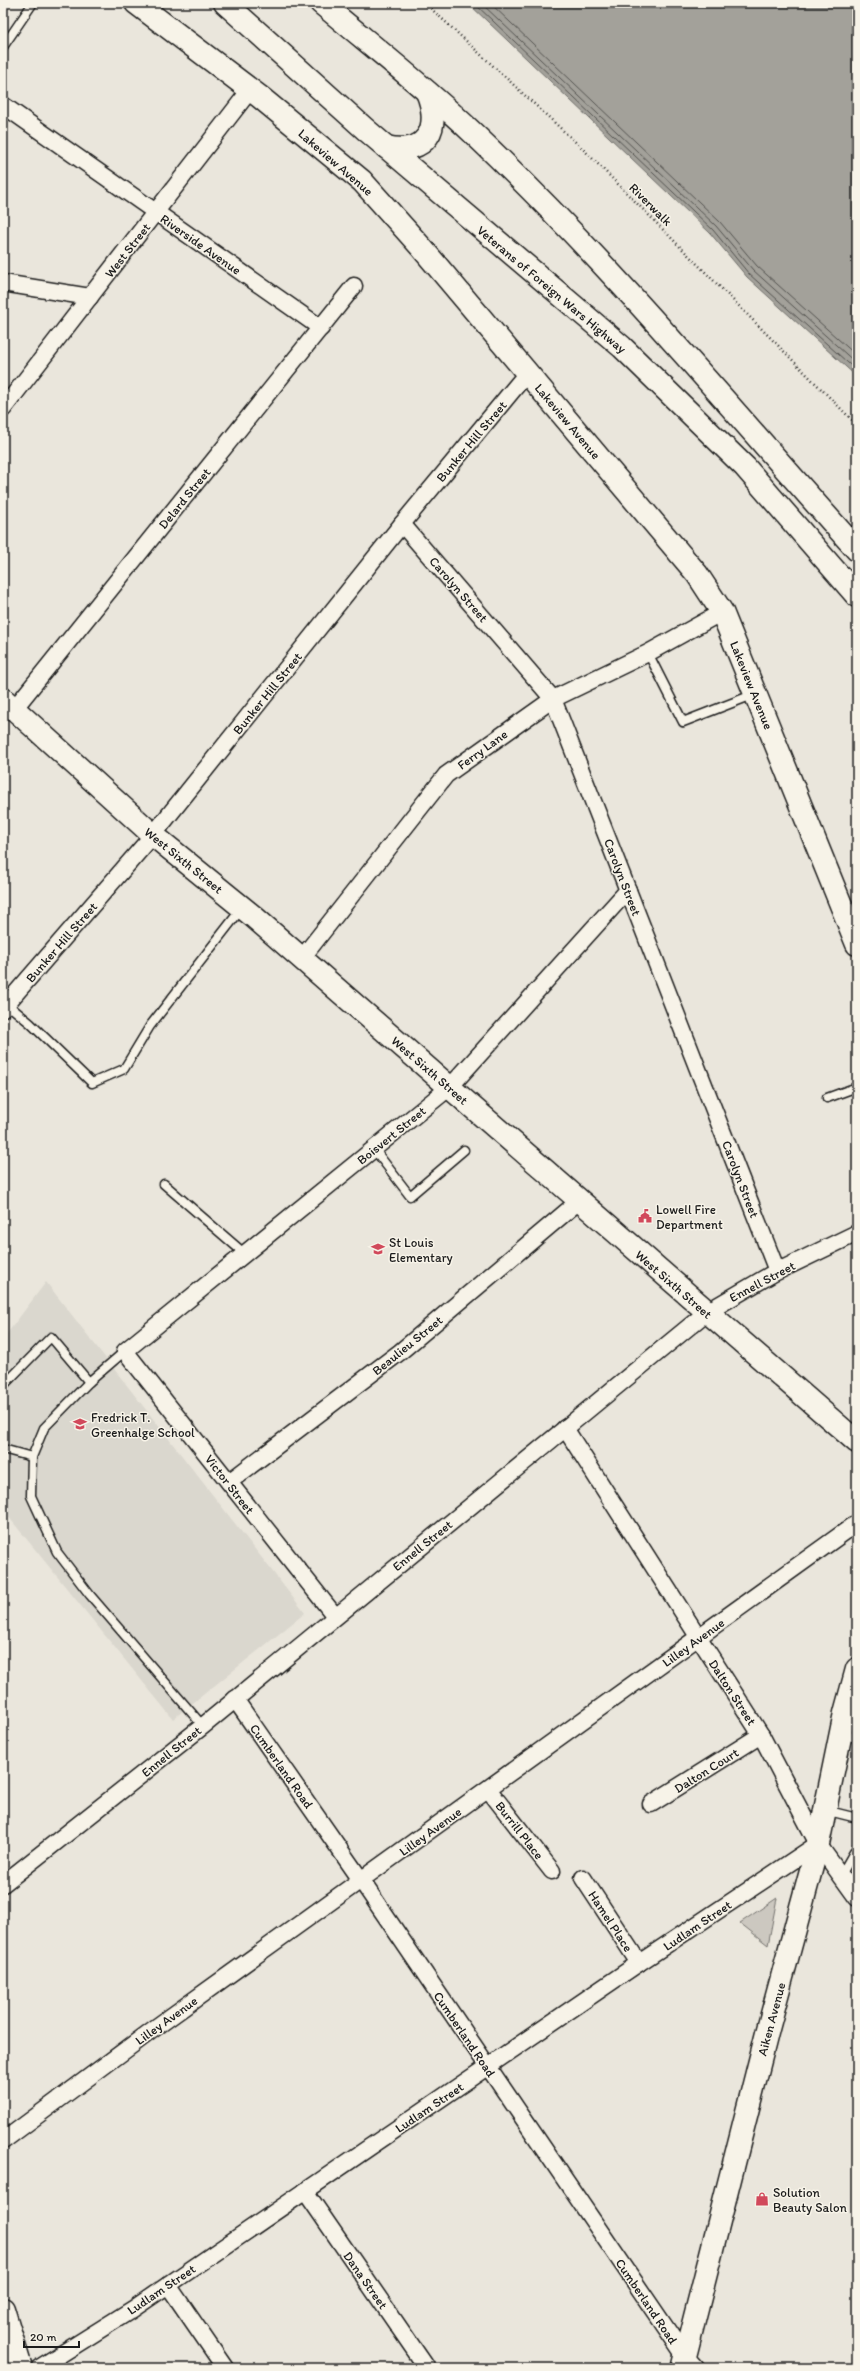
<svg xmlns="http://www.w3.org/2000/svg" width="860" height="2371" font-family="Itim,sans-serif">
<rect width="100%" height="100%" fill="#eae6dc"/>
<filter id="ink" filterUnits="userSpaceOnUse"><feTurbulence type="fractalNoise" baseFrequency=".025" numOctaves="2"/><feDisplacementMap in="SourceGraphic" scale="8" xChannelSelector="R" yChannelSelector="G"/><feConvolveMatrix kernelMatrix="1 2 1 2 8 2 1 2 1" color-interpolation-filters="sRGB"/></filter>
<g filter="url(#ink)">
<!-- built -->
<polygon fill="#dad7ce" points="46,1282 305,1613 173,1719 3,1510 3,1339"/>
<!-- green -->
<polygon fill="#ccc8c0" stroke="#74726e" points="777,1898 768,1945 740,1923"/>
<!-- water -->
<polygon fill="#a3a19a" stroke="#6d6c68" points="468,3 857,3 857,377 747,277 710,233"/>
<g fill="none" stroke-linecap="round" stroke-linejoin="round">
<!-- shore -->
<g stroke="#52514e" stroke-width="1">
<polyline points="474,3 713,230 749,274 857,371"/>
<polyline points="481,3 716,226 753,270 857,364"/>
<polyline points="490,3 720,222 757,266 857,356"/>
</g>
<!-- lane casing -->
<g stroke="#1c1c1c" stroke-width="11">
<g id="lane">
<polyline points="3,47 33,3"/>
<polyline points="648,653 683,722 755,694"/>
<polyline points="7,1004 30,1023 92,1083 124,1069 150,1026 242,908"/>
<polyline points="827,1098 857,1087"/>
<polyline points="374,1149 410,1196 464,1150"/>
<polyline points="164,1184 245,1254"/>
<polyline points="125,1351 89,1382 44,1428 32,1457 31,1496 57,1552 90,1595 203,1726"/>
<polyline points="3,1386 51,1337 89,1382"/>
<polyline points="3,1449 32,1457"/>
<polyline points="841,1734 857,1738"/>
<polyline points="825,1810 857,1818"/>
<polyline points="841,1875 857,1847"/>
</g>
</g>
<!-- street casing -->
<g stroke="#1c1c1c" stroke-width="19">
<g id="street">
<polyline points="3,105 321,328"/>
<polyline points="3,283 90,297"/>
<polyline points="3,409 250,90"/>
<polyline points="402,524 553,699 777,1271"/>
<polyline points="14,709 354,286"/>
<polyline points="302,958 446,775 553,699 648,653 722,612"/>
<polyline points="3,1008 153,835 402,524 527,373"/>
<polyline points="565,1428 761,1735 818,1844 857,1898"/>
<polyline points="229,1482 400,1352 579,1201"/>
<polyline points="335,1616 125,1351 450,1087 628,890"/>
<polyline points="235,1699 361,1880 685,2356 696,2368"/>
<polyline points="488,1789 552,1871"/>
<polyline points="651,1804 761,1735"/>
<polyline points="583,1878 639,1963"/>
<polyline points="3,1884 203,1726 707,1312 772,1274 857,1233"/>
<polyline points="3,2141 155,2028 857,1523"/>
<polyline points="305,2191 427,2368"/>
<polyline points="168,2285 225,2368"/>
<polyline points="39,2368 133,2309 639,1963 818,1844"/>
</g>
</g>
<!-- secondary casing -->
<g stroke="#1c1c1c" stroke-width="25">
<g id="secondary">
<polyline points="136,3 260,97 362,181 421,247 697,574 722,612 857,944"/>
<polyline points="3,699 153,835 254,917 857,1442"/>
<polyline points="3,2309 21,2368"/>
<polyline points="682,2368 768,2029 818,1844 845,1713 857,1669"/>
</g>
</g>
<!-- primary casing -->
<g stroke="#1c1c1c" stroke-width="25">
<g id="primary">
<polyline points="225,3 365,129 622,347 745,467 857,596"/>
<path d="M321,3C372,46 425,87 473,133C610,263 731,409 857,550"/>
<path d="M386,147C427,156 442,128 427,92"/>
</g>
</g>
<!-- path -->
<polyline stroke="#1c1c1c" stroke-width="2.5" stroke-dasharray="1 3" stroke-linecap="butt" points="425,3 583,149 857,425"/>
<!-- lane -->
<use href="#lane" stroke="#f7f3e8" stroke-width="8"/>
<!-- street -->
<use href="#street" stroke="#f7f3e8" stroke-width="16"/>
<!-- secondary -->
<use href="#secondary" stroke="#f7f3e8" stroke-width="22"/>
<!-- primary -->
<use href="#primary" stroke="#f7f3e8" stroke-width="22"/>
</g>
</g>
<!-- icons -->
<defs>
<g id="civic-bare" transform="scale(1.08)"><path d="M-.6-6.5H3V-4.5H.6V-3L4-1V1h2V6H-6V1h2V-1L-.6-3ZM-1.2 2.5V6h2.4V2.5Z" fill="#d1495b" stroke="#f7f3e8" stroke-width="2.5" paint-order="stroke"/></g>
<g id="school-bare" transform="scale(1.08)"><path d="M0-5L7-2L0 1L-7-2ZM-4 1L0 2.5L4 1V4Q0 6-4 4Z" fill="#d1495b" stroke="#f7f3e8" stroke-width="2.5" paint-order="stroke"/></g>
<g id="shop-bare" transform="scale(1.08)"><path d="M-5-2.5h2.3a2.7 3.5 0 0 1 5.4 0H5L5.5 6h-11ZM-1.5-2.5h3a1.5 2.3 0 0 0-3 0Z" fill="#d1495b" stroke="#f7f3e8" stroke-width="2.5" paint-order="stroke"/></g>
</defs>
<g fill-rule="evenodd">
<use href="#civic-bare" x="645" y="1216"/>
<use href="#school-bare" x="378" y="1249"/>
<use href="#school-bare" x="80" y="1424"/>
<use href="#shop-bare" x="762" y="2199"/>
</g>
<g text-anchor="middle" stroke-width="3" stroke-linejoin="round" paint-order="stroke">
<!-- street labels -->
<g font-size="13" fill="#1c1c1c" stroke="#f7f3e8">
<text transform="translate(336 162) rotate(41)" y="5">Lakeview Avenue</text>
<text transform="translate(651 204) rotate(45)" y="5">Riverwalk</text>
<text transform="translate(201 244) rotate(35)" y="5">Riverside Avenue</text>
<text transform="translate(127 250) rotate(-52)" y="5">West Street</text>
<text transform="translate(552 289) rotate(40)" y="5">Veterans of Foreign Wars Highway</text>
<text transform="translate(568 421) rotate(50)" y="5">Lakeview Avenue</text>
<text transform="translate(471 441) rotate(-50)" y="5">Bunker Hill Street</text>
<text transform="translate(184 498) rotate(-51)" y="5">Delard Street</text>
<text transform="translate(459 589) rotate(49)" y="5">Carolyn Street</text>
<text transform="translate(752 685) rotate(68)" y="5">Lakeview Avenue</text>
<text transform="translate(267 693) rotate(-51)" y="5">Bunker Hill Street</text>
<text transform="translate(482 749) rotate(-36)" y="5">Ferry Lane</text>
<text transform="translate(184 860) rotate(39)" y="5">West Sixth Street</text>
<text transform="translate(623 877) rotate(69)" y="5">Carolyn Street</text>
<text transform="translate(61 942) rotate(-49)" y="5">Bunker Hill Street</text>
<text transform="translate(430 1070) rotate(41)" y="5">West Sixth Street</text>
<text transform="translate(391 1135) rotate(-39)" y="5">Boisvert Street</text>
<text transform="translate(741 1179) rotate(69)" y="5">Carolyn Street</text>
<text transform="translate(762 1281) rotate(-28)" y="5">Ennell Street</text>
<text transform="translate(674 1284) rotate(41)" y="5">West Sixth Street</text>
<text transform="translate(407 1345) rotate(-39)" y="5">Beaulieu Street</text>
<text transform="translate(230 1484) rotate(52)" y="5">Victor Street</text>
<text transform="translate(422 1545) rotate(-39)" y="5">Ennell Street</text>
<text transform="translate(693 1642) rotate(-36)" y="5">Lilley Avenue</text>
<text transform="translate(733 1692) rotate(57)" y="5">Dalton Street</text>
<text transform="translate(171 1751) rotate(-39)" y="5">Ennell Street</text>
<text transform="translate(282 1766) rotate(55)" y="5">Cumberland Road</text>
<text transform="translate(706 1770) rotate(-32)" y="5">Dalton Court</text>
<text transform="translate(520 1830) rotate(52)" y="5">Burrill Place</text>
<text transform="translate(430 1831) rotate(-36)" y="5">Lilley Avenue</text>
<text transform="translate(611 1921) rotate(57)" y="5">Hamel Place</text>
<text transform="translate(697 1925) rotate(-34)" y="5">Ludlam Street</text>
<text transform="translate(771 2019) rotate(-75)" y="5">Aiken Avenue</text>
<text transform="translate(166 2020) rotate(-36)" y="5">Lilley Avenue</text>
<text transform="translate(465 2034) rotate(56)" y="5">Cumberland Road</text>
<text transform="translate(429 2107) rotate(-34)" y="5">Ludlam Street</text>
<text transform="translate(366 2280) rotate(55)" y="5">Dana Street</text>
<text transform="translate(161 2289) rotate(-34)" y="5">Ludlam Street</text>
<text transform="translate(647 2301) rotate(56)" y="5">Cumberland Road</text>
</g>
<!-- poi labels -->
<g font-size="13" fill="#1c1c1c" stroke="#f7f3e8" text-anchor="start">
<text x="656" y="1214">Lowell Fire<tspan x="656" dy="15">Department</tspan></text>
<text x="389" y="1247">St Louis<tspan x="389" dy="15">Elementary</tspan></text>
<text x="91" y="1422">Fredrick T.<tspan x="91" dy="15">Greenhalge School</tspan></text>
<text x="773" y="2197">Solution<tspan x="773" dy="15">Beauty Salon</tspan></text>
</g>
</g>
<!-- margin -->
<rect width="860" height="2371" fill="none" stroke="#f7f3e8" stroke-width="16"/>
<rect x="8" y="8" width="844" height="2355" fill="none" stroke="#1c1c1c" stroke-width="1.5" filter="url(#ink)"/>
<!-- scale -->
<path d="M24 2341v6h55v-6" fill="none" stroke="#1c1c1c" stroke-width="2"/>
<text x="30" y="2341" font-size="12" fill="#1c1c1c" stroke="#f7f3e8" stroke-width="3" paint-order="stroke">20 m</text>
</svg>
